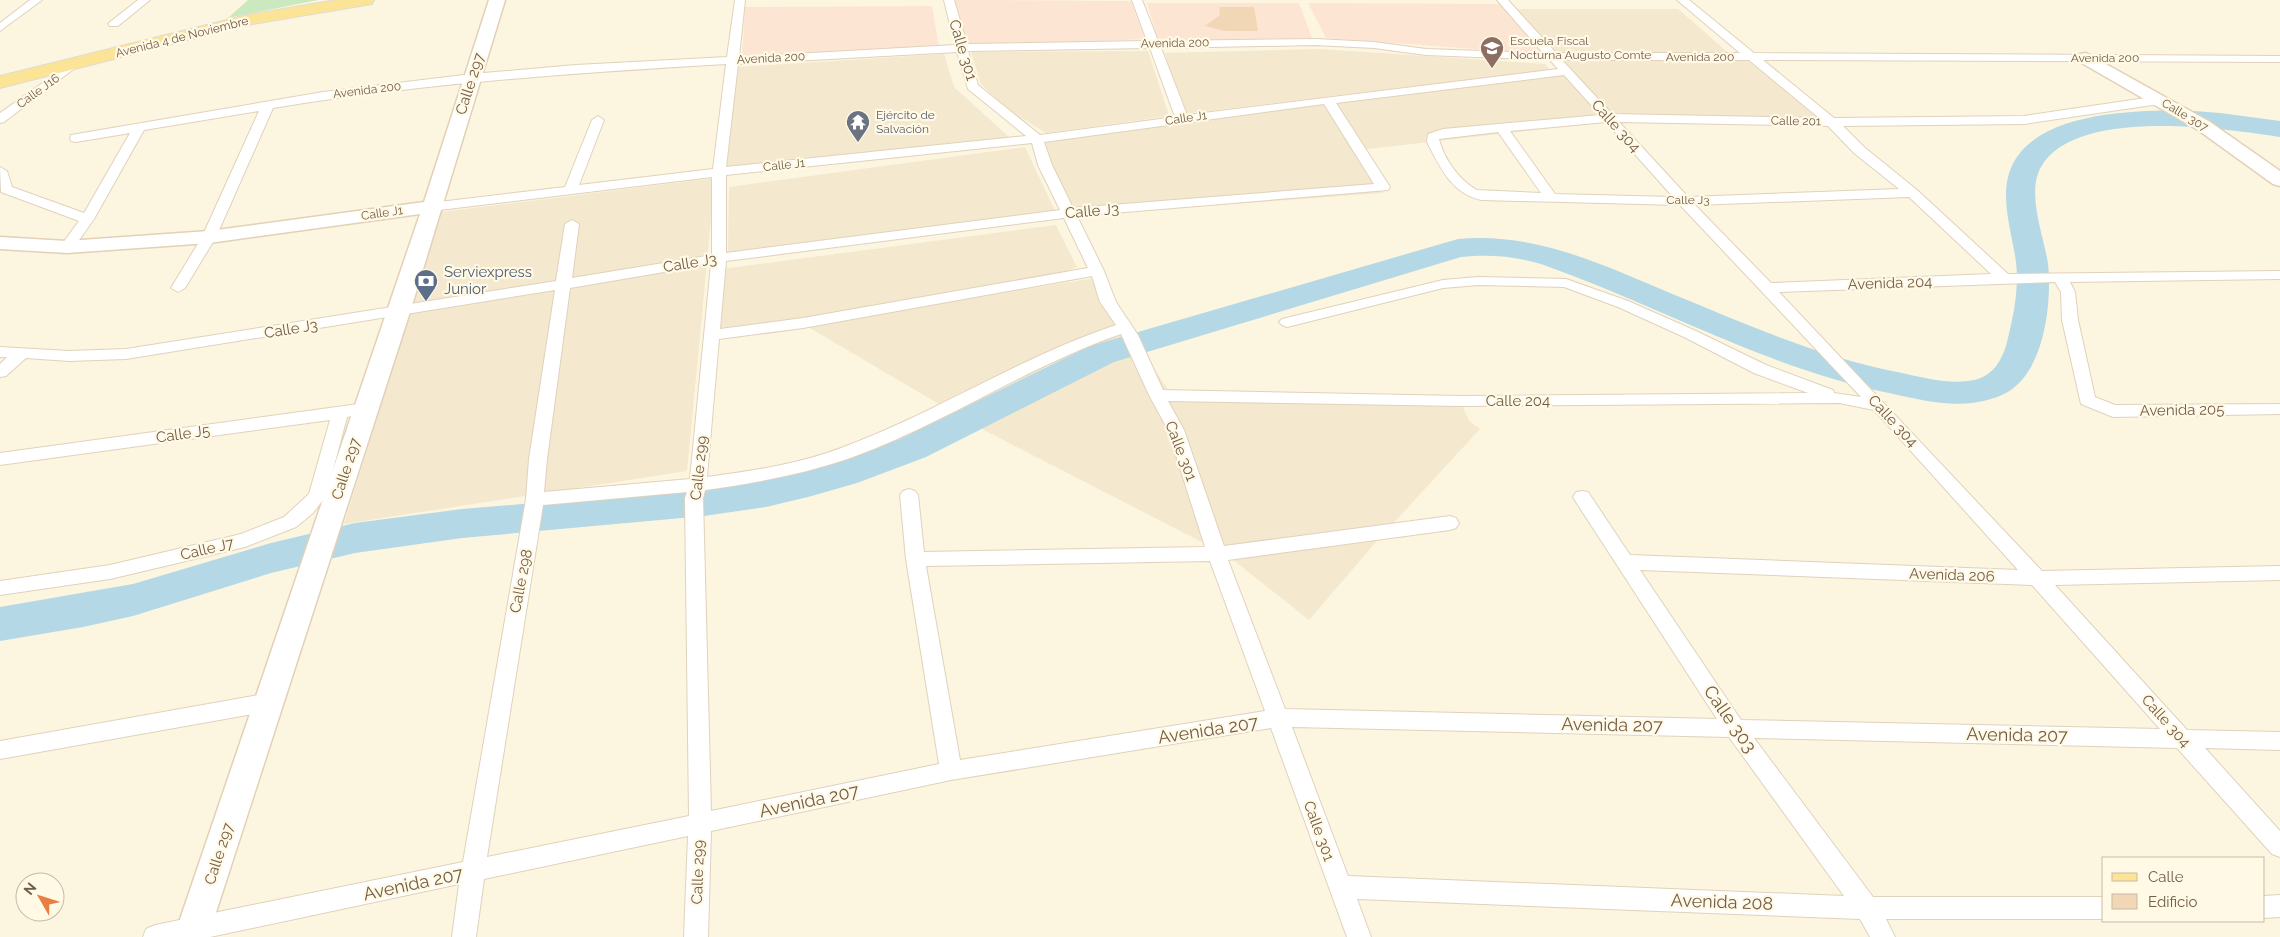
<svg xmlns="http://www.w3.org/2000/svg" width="2280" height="937" font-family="Raleway,sans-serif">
<rect width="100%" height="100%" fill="#fcf5e0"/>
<!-- residential -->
<g fill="#f4e8ce">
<polygon points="1515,9 1678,9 1733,57 1556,53"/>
<polygon points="1319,49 1545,64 1550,70 1182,114 1165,53"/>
<polygon points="1148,51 1169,116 1046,133 1007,109 981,84 971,52"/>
<polygon points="944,54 954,87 1009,137 723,173 738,67"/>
<polygon points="1555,61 1748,61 1836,126 1606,122 1359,150 1383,193 1065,216 1036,140 1565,73"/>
<polygon points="1025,147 1056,213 728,252 729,187"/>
<polygon points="715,178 687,471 344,524 441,212"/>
<polygon points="1056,225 1077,267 1030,284 824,317 718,328 722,269"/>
<polygon points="1096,278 1170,393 1461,403 1469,421 1480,429 1375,543 1309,620 1227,555 978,427 803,324"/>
</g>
<!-- commercial -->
<g fill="#fde5d3">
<polygon points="955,0 1131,1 1145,39 959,47"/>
<polygon points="1147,3 1299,3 1312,38 1158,40"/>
<polygon points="1308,3 1500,4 1542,54 1326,38"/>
<polygon points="932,6 939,47 742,58 745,7"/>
</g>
<!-- green -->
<polygon fill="#cae9be" points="248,0 318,0 228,18"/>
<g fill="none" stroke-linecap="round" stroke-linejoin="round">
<!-- river -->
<path fill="#b4d8e5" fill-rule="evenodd" d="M2181,110L2220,113L2280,121V137C2222,128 2075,107 2041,167C2026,193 2044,236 2048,264C2052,300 2045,360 2017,385C2006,396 1987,401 1972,403C1944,406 1916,399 1889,393C1766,368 1658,305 1541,264C1514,256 1489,254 1461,257L1114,362L926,457L857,483L808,497L766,507L704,516L462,538L355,553L271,573L133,616L83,627L0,641V607L133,584L271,543L355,523L462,509L704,489L808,471L866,452L900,439L1090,346L1458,239C1535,232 1601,264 1670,293C1746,324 1820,358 1902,373C1925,378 1955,386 1978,379C1996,373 2004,356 2008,338C2014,313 2019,288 2016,262C2013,240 2006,218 2006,195C2006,113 2122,111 2181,110Z"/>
</g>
<!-- building -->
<polygon fill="#f2d7b7" points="1219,7 1254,7 1258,31 1225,31 1205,26 1220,15"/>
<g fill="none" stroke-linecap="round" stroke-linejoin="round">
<!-- street casing -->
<g stroke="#e0d2bc" stroke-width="2">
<g id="street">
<polygon points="30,0 42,0 0,31 0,23"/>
<polygon points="138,0 150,0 118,26 110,26 108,24 110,22"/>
<path d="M735,0H745L739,57L955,45L944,0H954L967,44L1147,41L1132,0H1142L1158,41L1316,39L1374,42L1426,49L1543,53L1497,0H1508L1556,53H1740L1677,0H1689L1754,53L2280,56V62L1763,60L1834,118L2024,116L2159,96L2163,97L2165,100L2163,103L2159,104L2024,124L1843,126L1864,147L1917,190L2008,274L2280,271V279L2070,282L2075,292L2078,320L2095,397L2115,405L2280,404V414L2113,417L2081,404L2062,320L2061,292L2055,282L1779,292L2042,571L2280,566V580L2055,585L2187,730L2280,732V750L2205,748L2280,831V857L2272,854L2177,748L1754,738L1873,897H2104V919H1886L1895,937H1870L1860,919L1357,899L1371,937H1347L1271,728L951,780L711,831L708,937H684L688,836L484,879L476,937H452L459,884L210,937H143L146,929L155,925L463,862L526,499L529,459L555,290L126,359L69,361L26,358L6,376L0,377V364L7,357H0V347L69,351L126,349L556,281L565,224L572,220L579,224L572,278L712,255V177L431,211L424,207L431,203L565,187L592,120L598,116L604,120L579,185L713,169L726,64C574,73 423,83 273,108L216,237L185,288L178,292L171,288L202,237L259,111L144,130L94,219L72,250L67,251L60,247L79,221L1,192L0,167L7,171L12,187L84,213L130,133L76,142L71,141L70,138L71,135L323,92L472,74L576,65L727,57ZM1316,45L1374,48L1426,55L1550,60L1558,69L1187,115L1161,48ZM1150,48L1175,117L1040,135L978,85L968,51ZM957,52L968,89L1026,136L726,167L738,64ZM1562,60H1749L1819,118L1612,114ZM1564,75L1600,115L1443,129L1428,134L1427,142C1440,167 1451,193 1481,200L1680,205L1861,397L1834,393L1833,390L1766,365L1696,331L1628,301L1566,279L1478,277L1443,280L1282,319L1279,322L1282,325L1287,327L1443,288L1478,285L1564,287L1618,307L1684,337L1754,373L1808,393L1461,396L1163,390L1138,335L1116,302L1104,271L1077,216L1388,190L1390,187L1336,103ZM1324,104L1374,184L1073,208L1052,165L1044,142ZM1606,122L1673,197L1555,194L1510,131ZM1619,122L1828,126L1854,153L1899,189L1688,197ZM1498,132L1541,193L1477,190C1459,180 1444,159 1439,139ZM1032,143L1038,165L1060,210L726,253V175ZM1909,197L1991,274L1771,283L1695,205ZM1064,218L1088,268L803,318L720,329L726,261ZM711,264L690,479L544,492L547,459L570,288ZM1092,276L1100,302L1116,325C1020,357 936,413 841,448C799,464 752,471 707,477L719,339L803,328ZM1121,334L1149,395L1168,430L1205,547L924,552L918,495L915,491L909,489L903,491L900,495L906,559L939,764L711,811L703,498L705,490C755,483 805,474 853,457C946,423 1028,366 1121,334ZM1168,401L1461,406L1839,403L1874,410L2018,570L1630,555L1588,492L1582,491L1576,492L1573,497L1576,502L1717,719L1285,709L1228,560L1450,530L1456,528L1459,523L1456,518L1450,516L1224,546L1184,430ZM687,492L685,498L689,816L487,857L543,505ZM1210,561L1265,711L960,760L926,566ZM1640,570L2032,585L2160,729L1741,720ZM1292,727L1729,737L1844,896L1348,876Z"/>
<polygon points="75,60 79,61 81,63 79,65 4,122 0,123 0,113"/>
<polygon points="366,403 372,404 374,408 372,412 347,417 326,496 313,513 296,527 245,547 110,579 0,595 0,581 110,565 241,534 284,517 309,494 330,420 0,465 0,453"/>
<polygon points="270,693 277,696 280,702 277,708 270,711 0,759 0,741"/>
<polygon points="2280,895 2280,917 2264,918 2264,896"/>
</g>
</g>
<!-- secondary casing -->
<g stroke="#e2d1b7" stroke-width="3">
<g id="secondary">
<polygon points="489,0 505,0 410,312 208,937 174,937 420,214 209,243 67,253 0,249 0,237 67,241 209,231 424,202"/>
<polygon points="2086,53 2210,122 2280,171 2280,186 2273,184 2198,130 2080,62 2078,58 2080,54"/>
</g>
</g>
<!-- primary casing -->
<g stroke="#e0dbd7" stroke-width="2">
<polygon id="primary" points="336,0 374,0 372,4 366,5 247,25 0,88 0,76 247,15"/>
</g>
<!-- street -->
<use href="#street" fill="#fff" fill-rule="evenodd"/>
<!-- secondary -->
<use href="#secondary" fill="#fff" fill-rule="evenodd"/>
<!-- primary -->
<use href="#primary" fill="#fce496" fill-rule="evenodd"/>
</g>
<!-- icons -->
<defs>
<g id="university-pin" transform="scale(1.25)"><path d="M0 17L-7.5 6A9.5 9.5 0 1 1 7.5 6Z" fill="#8d6e63" stroke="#fff9e6"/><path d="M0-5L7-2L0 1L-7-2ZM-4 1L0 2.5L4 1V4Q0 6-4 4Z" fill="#fff"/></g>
<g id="temple-pin" transform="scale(1.25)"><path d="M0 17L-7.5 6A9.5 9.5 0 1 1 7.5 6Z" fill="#6b7280" stroke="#fff9e6"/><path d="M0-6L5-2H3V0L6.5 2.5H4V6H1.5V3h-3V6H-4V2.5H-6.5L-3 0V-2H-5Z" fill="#fff"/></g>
<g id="bank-pin" transform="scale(1.25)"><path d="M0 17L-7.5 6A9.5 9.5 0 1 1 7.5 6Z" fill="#5c6f8a" stroke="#fff9e6"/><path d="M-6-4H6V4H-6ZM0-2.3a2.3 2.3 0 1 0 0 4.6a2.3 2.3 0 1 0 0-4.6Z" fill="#fff"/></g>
</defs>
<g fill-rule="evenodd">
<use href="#university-pin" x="1492" y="48"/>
<use href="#temple-pin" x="858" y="122"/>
<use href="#bank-pin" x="426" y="281"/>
</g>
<g text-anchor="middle" stroke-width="4.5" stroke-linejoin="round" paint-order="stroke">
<!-- far-street labels -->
<g font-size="12" fill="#735d47" stroke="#fff9e6">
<text transform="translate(182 37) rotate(-14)" y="4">Avenida 4 de Noviembre</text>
<text transform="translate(1175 43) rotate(-1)" y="4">Avenida 200</text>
<text x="1700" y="61">Avenida 200</text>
<text transform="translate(771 58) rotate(-3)" y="4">Avenida 200</text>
<text x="2105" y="62">Avenida 200</text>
<text transform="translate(367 90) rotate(-7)" y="4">Avenida 200</text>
<text transform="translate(38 91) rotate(-36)" y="4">Calle J16</text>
<text transform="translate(2185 115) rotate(31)" y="4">Calle 307</text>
<text transform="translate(1186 118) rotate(-8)" y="4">Calle J1</text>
<text transform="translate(1796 121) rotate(1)" y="4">Calle 201</text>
<text transform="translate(784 165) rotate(-6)" y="4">Calle J1</text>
<text x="1688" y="204">Calle J3</text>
<text transform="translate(382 213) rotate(-8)" y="4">Calle J1</text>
</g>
<!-- far-education labels -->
<g font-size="12" fill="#785e54" stroke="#fff9e6" text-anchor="start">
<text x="1510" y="45">Escuela Fiscal<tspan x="1510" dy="14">Nocturna Augusto Comte</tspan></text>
</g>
<!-- far-worship labels -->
<g font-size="12" fill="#5b616d" stroke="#fff9e6" text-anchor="start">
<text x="876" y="119">Ejército de<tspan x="876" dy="14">Salvación</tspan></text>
</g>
<!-- street labels -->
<g font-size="15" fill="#735d47" stroke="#fff9e6">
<text transform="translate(963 50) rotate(73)" y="5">Calle 301</text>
<text transform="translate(470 84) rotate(-72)" y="5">Calle 297</text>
<text transform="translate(1616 126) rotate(48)" y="5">Calle 304</text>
<text transform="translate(1092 211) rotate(-5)" y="5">Calle J3</text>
<text transform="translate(690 263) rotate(-9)" y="5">Calle J3</text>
<text transform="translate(1890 283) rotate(-2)" y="5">Avenida 204</text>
<text transform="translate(291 329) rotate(-9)" y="5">Calle J3</text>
<text x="1518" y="406">Calle 204</text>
<text transform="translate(2182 410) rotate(-1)" y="5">Avenida 205</text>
<text transform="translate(1893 421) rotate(47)" y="5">Calle 304</text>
<text transform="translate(183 434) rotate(-8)" y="5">Calle J5</text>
<text transform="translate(1181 451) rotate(69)" y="5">Calle 301</text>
<text transform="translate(699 468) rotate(-84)" y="5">Calle 299</text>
<text transform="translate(346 469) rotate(-72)" y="5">Calle 297</text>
<text transform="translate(207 549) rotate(-13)" y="5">Calle J7</text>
<text transform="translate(1952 575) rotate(2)" y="5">Avenida 206</text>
<text transform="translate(521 581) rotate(-79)" y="5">Calle 298</text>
<text transform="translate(2166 721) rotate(48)" y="5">Calle 304</text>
<text transform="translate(1319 831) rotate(70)" y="5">Calle 301</text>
<text transform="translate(219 854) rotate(-72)" y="5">Calle 297</text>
<text transform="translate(698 872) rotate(-88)" y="5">Calle 299</text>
</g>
<!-- service labels -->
<g font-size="15" fill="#4e5e75" stroke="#fff9e6" text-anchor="start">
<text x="444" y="277">Serviexpress<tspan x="444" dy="17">Junior</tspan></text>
</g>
<!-- near-street labels -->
<g font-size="18" fill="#735d47" stroke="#fff9e6">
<text transform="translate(1730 719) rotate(55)" y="6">Calle 303</text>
<text transform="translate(1612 725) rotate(1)" y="6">Avenida 207</text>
<text transform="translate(1208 730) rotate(-9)" y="6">Avenida 207</text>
<text transform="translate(2017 735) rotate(1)" y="6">Avenida 207</text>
<text transform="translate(809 801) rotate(-12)" y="6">Avenida 207</text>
<text transform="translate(413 884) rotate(-12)" y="6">Avenida 207</text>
<text transform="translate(1722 902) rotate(2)" y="6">Avenida 208</text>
</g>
</g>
<!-- legend -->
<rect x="2102" y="857" width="162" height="65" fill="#fff9e6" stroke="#c7bba6"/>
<rect x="2112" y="873" width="25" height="8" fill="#fce496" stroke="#c7bba6"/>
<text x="2148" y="882" font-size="15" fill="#735d47">Calle</text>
<rect x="2112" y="894" width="25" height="15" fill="#f2d7b7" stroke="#c7bba6"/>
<text x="2148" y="907" font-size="15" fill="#735d47">Edificio</text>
<!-- north arrow -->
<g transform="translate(40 897) rotate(309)"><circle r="24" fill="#fff9e6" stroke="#c7bba6"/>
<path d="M0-4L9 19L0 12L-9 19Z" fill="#e97e42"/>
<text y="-8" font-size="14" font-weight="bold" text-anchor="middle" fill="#735d47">N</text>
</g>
</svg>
